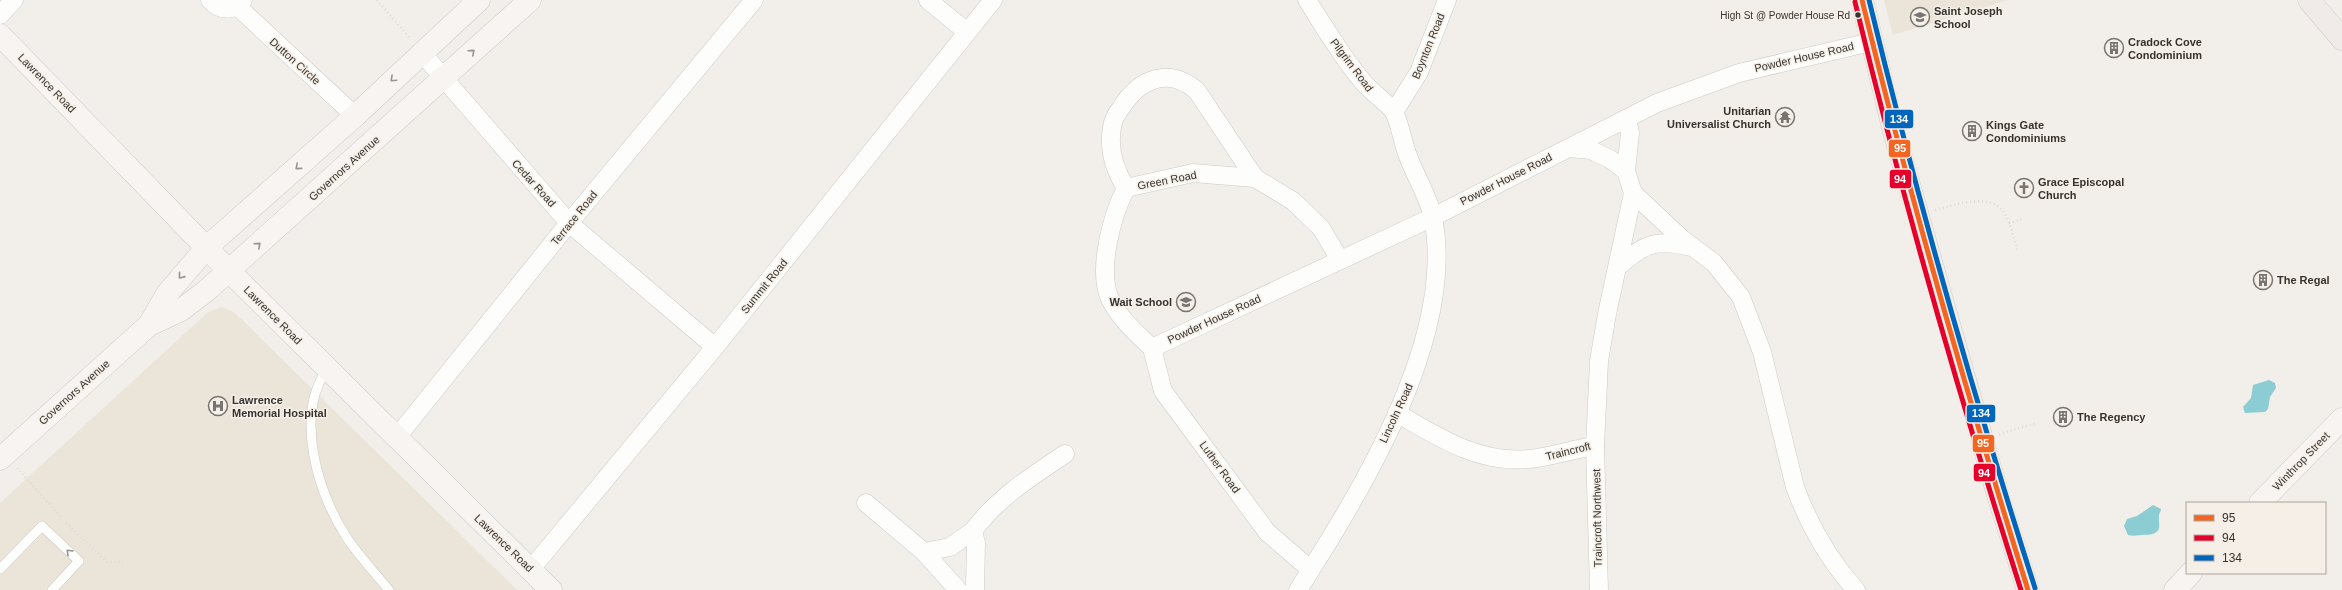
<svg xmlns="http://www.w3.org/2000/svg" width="2342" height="590" font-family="Arial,sans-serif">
<rect width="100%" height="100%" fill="#f2efea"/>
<!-- built -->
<g fill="#eae4d9">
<polygon points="1884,0 2009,0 1893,35"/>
<polygon points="221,307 234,312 517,590 0,590 0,503 207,313"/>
</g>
<!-- water -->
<g fill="#8ccdd4">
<polygon points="2269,380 2275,383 2276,388 2270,397 2268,409 2265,412 2245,413 2243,407 2251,398 2253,385"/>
<path d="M2153,505L2161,509C2161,512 2159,513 2159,515C2158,525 2164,532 2148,535C2141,534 2135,537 2128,535L2124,526L2127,519L2137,516Z"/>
</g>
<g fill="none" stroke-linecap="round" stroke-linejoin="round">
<!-- lane casing -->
<g stroke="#cccac6" stroke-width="10">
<g id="lane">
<path d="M327,369C294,417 318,493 347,538C359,556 375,573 389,590"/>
<polyline points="0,569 42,526 79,561 52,590"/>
</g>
</g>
<!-- street casing -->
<g stroke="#cccac6" stroke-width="19">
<g id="street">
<path d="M210,0C219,11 234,12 243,0"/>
<polyline points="928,0 967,32"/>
<polyline points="237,6 355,116"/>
<polyline points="0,15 14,0"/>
<polyline points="422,53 569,223 715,347"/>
<polyline points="1394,112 1419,72 1447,0"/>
<polyline points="1626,171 1630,133 1627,119"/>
<polyline points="1126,188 1193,173 1255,178 1293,201 1321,228 1340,260"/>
<path d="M1633,193L1682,239L1714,263L1741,297L1762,352L1795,487C1809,525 1828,559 1856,590"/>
<path d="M1618,267C1643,244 1657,238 1691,247"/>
<polyline points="1152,348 1433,217 1657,103 1739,73 1871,42"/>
<path d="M1152,348C1137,334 1119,318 1110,299C1097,270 1112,215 1126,188C1114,169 1108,150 1112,127C1113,120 1117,113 1121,108C1139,79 1169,66 1197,91L1255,178"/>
<polyline points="1152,348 1163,391 1267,532 1311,570"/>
<path d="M1397,413C1438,437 1479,464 1529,459C1552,457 1573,449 1595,446L1599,361L1607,314L1633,193L1626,171L1610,159L1591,150L1570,148"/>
<polyline points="397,437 569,223 754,0"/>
<polyline points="1595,446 1599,590"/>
<polyline points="866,503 924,552 950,547 973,531"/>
<polyline points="924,552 958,590"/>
<polyline points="531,569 715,347 993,0"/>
<path d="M975,590L976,543L973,531C997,498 1032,476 1065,454"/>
<path d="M1298,590C1360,493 1457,337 1433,218C1429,197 1415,176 1408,156C1403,144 1400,123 1394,112C1389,104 1370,91 1363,82C1342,57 1325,28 1307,0"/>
</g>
</g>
<!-- secondary casing -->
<g stroke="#cccac6" stroke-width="23">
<g id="secondary">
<polyline points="0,35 229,271 551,590"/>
<polyline points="149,325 167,294 207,247 355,116 479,0"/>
<polyline points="0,459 149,325 181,310 206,291 530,0"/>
<polyline points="2260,503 2342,419"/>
<polyline points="2175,590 2191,573"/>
</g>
</g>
<!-- primary casing -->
<g stroke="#cecdca" stroke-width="23">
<g id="primary">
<polyline points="1862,0 1894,132 1998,495 2028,590"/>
<polyline points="2309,0 2342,39"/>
</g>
</g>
<!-- path -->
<g stroke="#dcdbda" stroke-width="2.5" stroke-dasharray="1 3" stroke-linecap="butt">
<polyline points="377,0 410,38"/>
<path d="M1935,210C1956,205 1991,191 2005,214C2011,225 2014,239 2017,250"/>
<polyline points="2009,223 2022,219"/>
<polyline points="1999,434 2036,423"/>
<polyline points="17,468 62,518"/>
<polyline points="66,523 107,562 123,562"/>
</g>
<!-- lane -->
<use href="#lane" stroke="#fdfdfc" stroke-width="9"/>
<!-- street -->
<use href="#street" stroke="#fdfdfc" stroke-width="18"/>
<!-- secondary -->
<use href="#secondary" stroke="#f7f4f2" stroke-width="22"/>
<!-- primary -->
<use href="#primary" stroke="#f0ebe9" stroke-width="22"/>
<!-- bus-1 casing -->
<g stroke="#f6efe7" stroke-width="8">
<path id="bus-1" d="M1862,0C1910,198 1967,395 2028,590"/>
</g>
<!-- bus-2 casing -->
<g stroke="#f6efe7" stroke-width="8">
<path id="bus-2" d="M1855,2C1903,200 1959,396 2021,590"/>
</g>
<!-- bus-3 casing -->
<g stroke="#f6efe7" stroke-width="8">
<path id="bus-3" d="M1869,0C1917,198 1973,394 2035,588"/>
</g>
<!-- bus-1 -->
<use href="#bus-1" stroke="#f26522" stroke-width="5"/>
<!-- bus-2 -->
<use href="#bus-2" stroke="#e4002b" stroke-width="5"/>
<!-- bus-3 -->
<use href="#bus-3" stroke="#0065bd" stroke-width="5"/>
</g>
<!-- one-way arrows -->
<defs><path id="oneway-chevron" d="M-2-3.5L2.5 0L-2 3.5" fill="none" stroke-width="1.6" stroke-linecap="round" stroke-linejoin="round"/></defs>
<g stroke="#969491">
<use href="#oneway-chevron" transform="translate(472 52) rotate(-42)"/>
<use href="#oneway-chevron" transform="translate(393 79) rotate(137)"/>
<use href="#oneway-chevron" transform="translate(298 167) rotate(139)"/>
<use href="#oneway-chevron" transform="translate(258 245) rotate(-42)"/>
<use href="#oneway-chevron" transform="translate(181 276) rotate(129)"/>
</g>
<use stroke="#999896" href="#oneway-chevron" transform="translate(69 552) rotate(-136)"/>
<!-- icons -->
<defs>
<g id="school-ring" transform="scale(1)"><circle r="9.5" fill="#f6efe7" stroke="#777571" stroke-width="1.5"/><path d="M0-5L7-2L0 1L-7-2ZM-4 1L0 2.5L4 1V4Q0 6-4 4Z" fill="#777571"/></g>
<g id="building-ring" transform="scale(1)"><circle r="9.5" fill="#f6efe7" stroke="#777571" stroke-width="1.5"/><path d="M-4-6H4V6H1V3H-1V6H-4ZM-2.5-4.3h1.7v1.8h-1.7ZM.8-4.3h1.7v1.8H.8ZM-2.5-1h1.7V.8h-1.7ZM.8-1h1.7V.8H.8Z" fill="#777571"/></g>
<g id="temple-ring" transform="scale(1)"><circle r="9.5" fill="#f6efe7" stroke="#777571" stroke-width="1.5"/><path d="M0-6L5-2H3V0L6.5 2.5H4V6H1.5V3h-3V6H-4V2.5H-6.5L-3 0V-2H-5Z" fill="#777571"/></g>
<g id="church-ring" transform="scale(1)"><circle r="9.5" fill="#f6efe7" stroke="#777571" stroke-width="1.5"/><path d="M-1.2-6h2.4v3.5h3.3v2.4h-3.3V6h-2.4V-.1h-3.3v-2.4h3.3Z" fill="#777571"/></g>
<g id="hospital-ring" transform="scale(1)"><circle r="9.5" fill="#f6efe7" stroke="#777571" stroke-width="1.5"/><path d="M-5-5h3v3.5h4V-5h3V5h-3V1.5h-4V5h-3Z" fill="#777571"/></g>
</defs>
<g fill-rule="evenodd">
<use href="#school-ring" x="1920" y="17"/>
<use href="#building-ring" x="2114" y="48"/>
<use href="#temple-ring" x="1785" y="117"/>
<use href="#building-ring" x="1972" y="131"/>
<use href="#church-ring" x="2024" y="188"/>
<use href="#building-ring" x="2263" y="280"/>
<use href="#school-ring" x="1186" y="302"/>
<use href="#hospital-ring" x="218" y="406"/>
<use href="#building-ring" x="2063" y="417"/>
</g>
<!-- markers -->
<circle fill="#353330" stroke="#f6efe7" stroke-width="1.5" cx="1858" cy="15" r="3.5"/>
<g text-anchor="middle" stroke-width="3" stroke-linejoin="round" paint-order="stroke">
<!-- bus labels -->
<g font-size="10" fill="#353330" stroke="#f6efe7" text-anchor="end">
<text x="1850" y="19">High St @ Powder House Rd</text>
</g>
<!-- poi labels -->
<g font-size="11" font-weight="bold" fill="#353330" stroke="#f6efe7" text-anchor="start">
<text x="1934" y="15">Saint Joseph<tspan x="1934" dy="13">School</tspan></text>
<text x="2128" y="46">Cradock Cove<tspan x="2128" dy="13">Condominium</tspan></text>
<text x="1771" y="115" text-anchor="end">Unitarian<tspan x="1771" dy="13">Universalist Church</tspan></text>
<text x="1986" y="129">Kings Gate<tspan x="1986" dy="13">Condominiums</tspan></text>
<text x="2038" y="186">Grace Episcopal<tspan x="2038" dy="13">Church</tspan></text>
<text x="2277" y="284">The Regal</text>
<text x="1172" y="306" text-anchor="end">Wait School</text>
<text x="232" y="404">Lawrence<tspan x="232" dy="13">Memorial Hospital</tspan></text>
<text x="2077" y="421">The Regency</text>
</g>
<!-- street labels -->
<g font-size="11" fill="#353330" stroke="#f6efe7">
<text transform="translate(1428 46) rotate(-68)" y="4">Boynton Road</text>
<text transform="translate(1804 57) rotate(-13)" y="4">Powder House Road</text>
<text transform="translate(295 61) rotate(42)" y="4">Dutton Circle</text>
<text transform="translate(1352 65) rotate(53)" y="4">Pilgrim Road</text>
<text transform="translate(47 83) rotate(46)" y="4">Lawrence Road</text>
<text transform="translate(344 168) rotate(-42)" y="4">Governors Avenue</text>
<text transform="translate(1506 179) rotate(-27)" y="4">Powder House Road</text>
<text transform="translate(1167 180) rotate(-11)" y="4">Green Road</text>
<text transform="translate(534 183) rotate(48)" y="4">Cedar Road</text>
<text transform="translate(574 218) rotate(-51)" y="4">Terrace Road</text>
<text transform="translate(764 286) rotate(-51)" y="4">Summit Road</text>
<text transform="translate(273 315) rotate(45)" y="4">Lawrence Road</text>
<text transform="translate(1214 319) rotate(-25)" y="4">Powder House Road</text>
<text transform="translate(74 392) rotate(-42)" y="4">Governors Avenue</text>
<text transform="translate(1396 413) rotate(-65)" y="4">Lincoln Road</text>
<text transform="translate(1568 451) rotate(-14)" y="4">Traincroft</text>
<text transform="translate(2301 461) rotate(-46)" y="4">Winthrop Street</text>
<text transform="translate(1220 467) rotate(54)" y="4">Luther Road</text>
<text transform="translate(1597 518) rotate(-91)" y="4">Traincroft Northwest</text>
<text transform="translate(504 543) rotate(44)" y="4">Lawrence Road</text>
</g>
</g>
<g stroke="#f6efe7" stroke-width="1.5">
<rect x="1884" y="109" width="30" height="20" rx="4" fill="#0065bd"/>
<rect x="1888" y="139" width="23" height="19" rx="4" fill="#f26522"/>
<rect x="1889" y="169" width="23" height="20" rx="4" fill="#e4002b"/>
<rect x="1966" y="404" width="30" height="19" rx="4" fill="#0065bd"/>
<rect x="1972" y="434" width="23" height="19" rx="4" fill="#f26522"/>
<rect x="1973" y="463" width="23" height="19" rx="4" fill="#e4002b"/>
</g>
<g font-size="11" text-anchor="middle" font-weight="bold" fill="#fff">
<text x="1899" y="123">134</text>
<text x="1900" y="152">95</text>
<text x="1900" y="183">94</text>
<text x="1981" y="417">134</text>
<text x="1983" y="447">95</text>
<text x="1984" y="477">94</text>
</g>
<!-- legend -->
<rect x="2186" y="502" width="140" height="72" fill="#f6efe7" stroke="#a9a49e"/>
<rect x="2194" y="515" width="20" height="6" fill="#f26522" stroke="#a9a49e"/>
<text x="2222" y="522" font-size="12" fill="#353330">95</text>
<rect x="2194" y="535" width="20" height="6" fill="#e4002b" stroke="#a9a49e"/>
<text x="2222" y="542" font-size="12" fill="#353330">94</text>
<rect x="2194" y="555" width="20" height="6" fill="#0065bd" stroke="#a9a49e"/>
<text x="2222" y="562" font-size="12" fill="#353330">134</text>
</svg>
